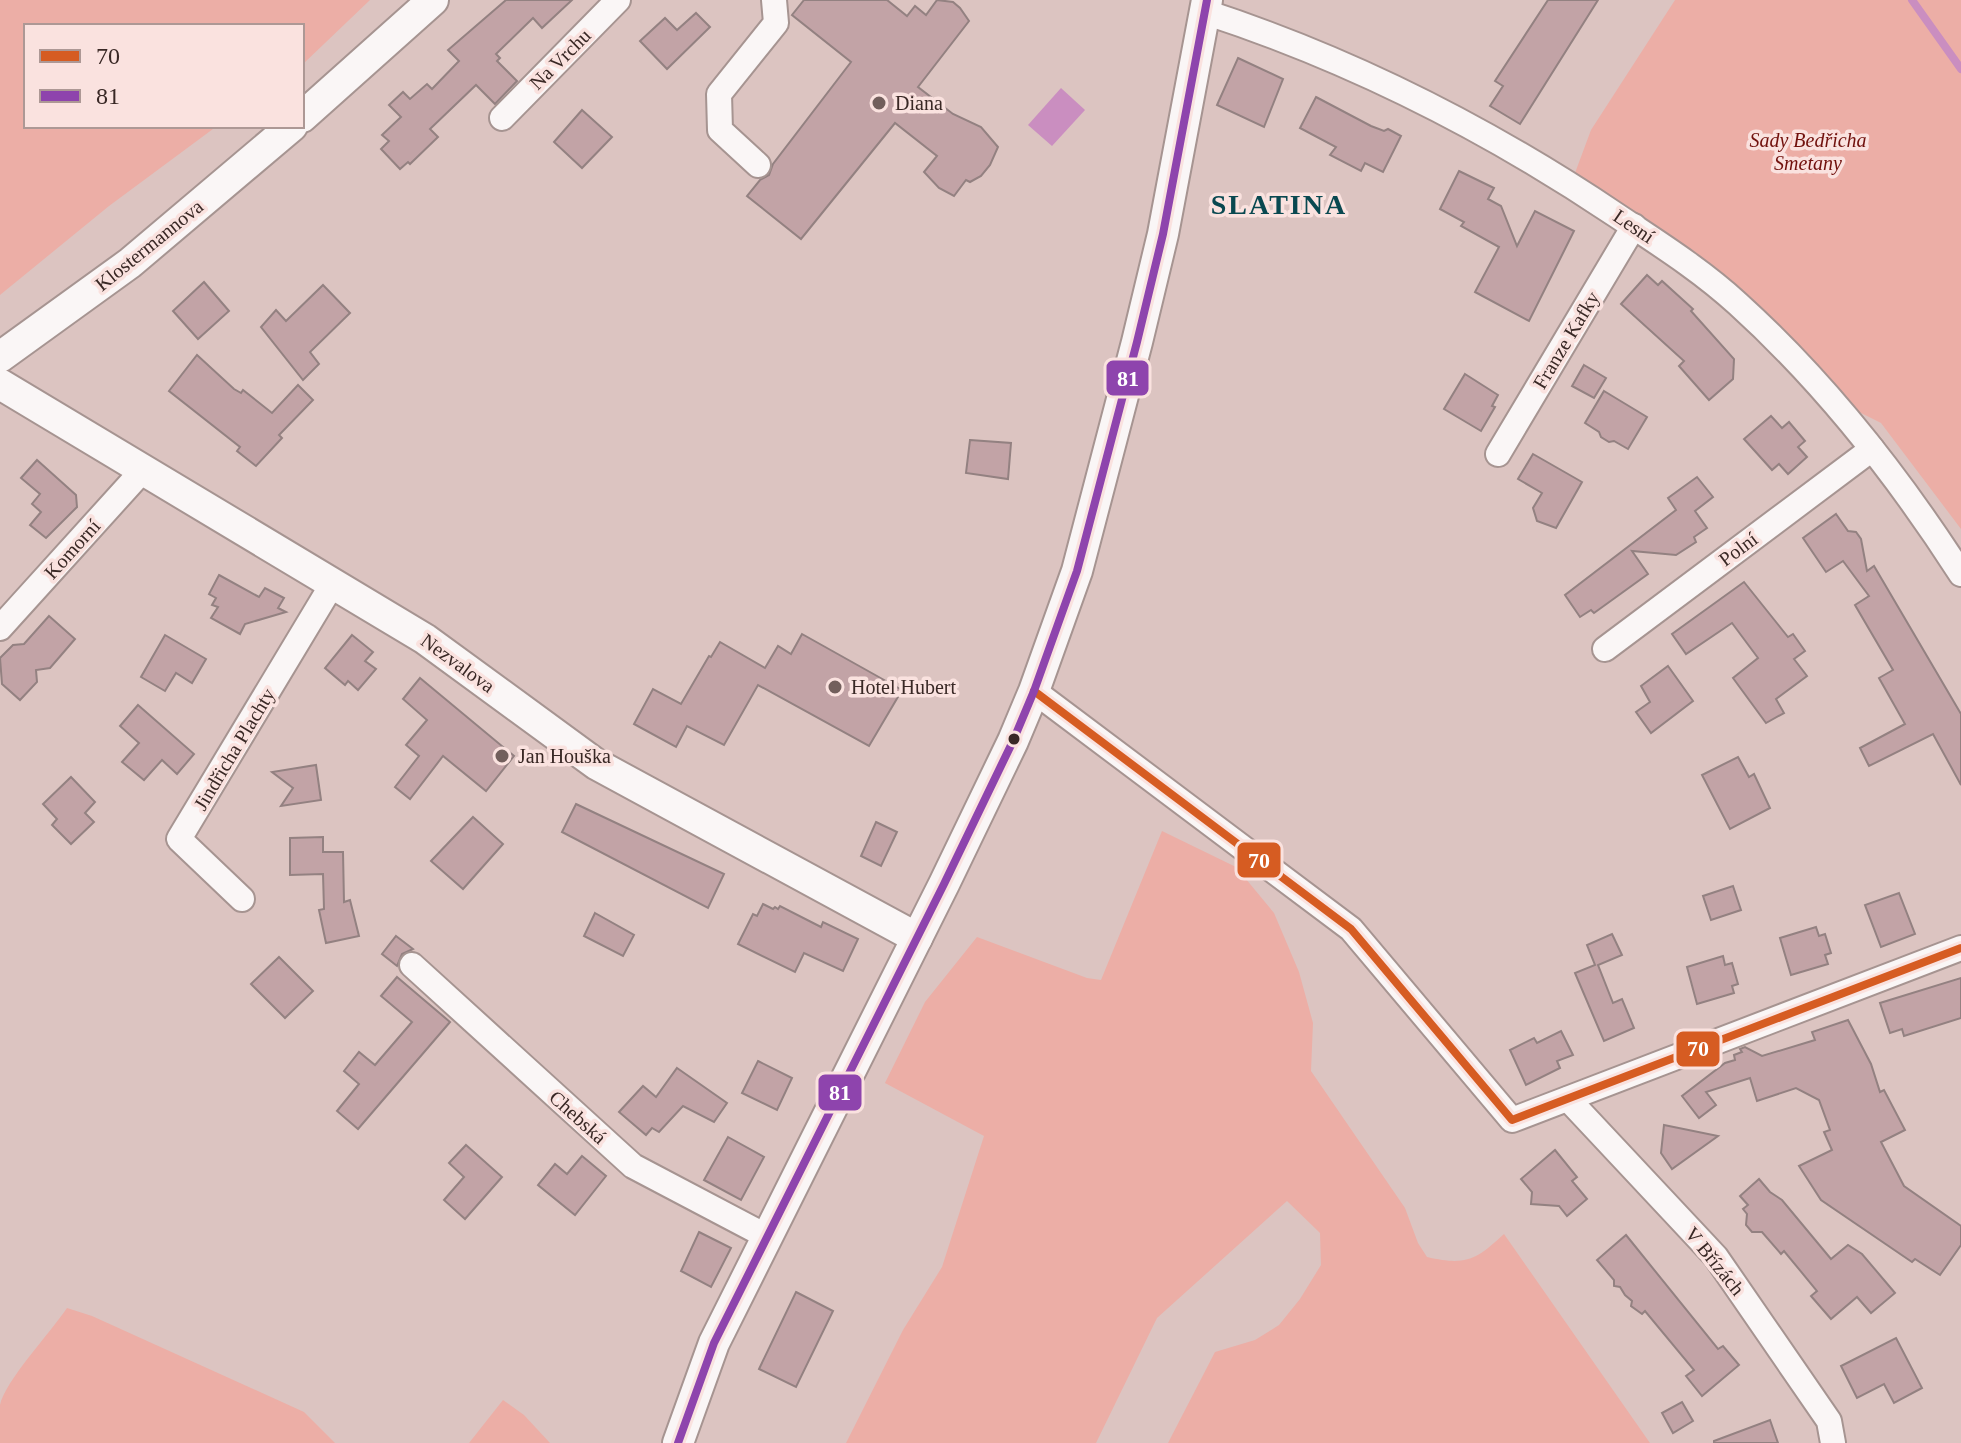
<svg xmlns="http://www.w3.org/2000/svg" width="1961" height="1443" font-family="Georgia,serif">
<rect width="100%" height="100%" fill="#dcc4c1"/>
<!-- green -->
<g fill="#ecaea6">
<polygon points="0,0 370,0 302,65 302,26 26,26 26,126 217,126 109,206 0,295"/>
<polygon points="1675,0 1961,0 1961,529 1881,423 1851,408 1652,225 1575,173 1591,130"/>
<path d="M1162,831L1236,867L1274,913L1299,972L1313,1023L1311,1071L1405,1208L1418,1243L1427,1257C1466,1266 1476,1260 1504,1234L1650,1443H1168L1215,1352L1255,1340L1279,1325L1300,1299L1321,1265L1320,1233L1287,1201L1157,1318L1096,1443H846L903,1330L942,1267L984,1136L885,1083L925,1002L977,937L1087,978L1101,980Z"/>
<path d="M67,1308L92,1316L304,1412L335,1443H0C0,1431 0,1417 0,1405C5,1381 51,1332 67,1308Z"/>
<polygon points="503,1400 524,1415 550,1443 469,1443"/>
</g>
<!-- water -->
<polygon fill="#ca8ec0" points="1061,88 1085,110 1052,146 1028,125"/>
<g fill="none" stroke-linecap="round" stroke-linejoin="round">
<!-- stream -->
<polyline stroke="#ca8ec0" stroke-width="8" points="1912,0 1961,69"/>
</g>
<!-- building -->
<g fill="#c2a3a6" stroke="#938181" stroke-width="2">
<polygon points="506,0 572,0 542,28 533,18 496,54 500,58 497,61 517,81 495,104 476,85 430,129 438,137 410,164 408,162 400,169 381,149 389,141 382,135 401,117 389,105 403,92 410,99 427,84 432,89 459,61 448,50"/>
<polygon points="804,0 887,0 907,16 915,6 926,15 937,0 953,2 960,8 969,21 918,87 953,114 981,127 998,147 990,165 981,176 970,182 966,180 954,196 939,188 924,172 937,156 895,123 801,239 747,196 760,180 769,175 773,164 851,62 792,15"/>
<polygon points="1548,0 1598,0 1520,124 1490,106 1503,86 1495,81"/>
<polygon points="696,13 710,27 667,69 640,41 665,18 677,30"/>
<polygon points="1238,58 1283,79 1264,127 1217,105"/>
<polygon points="1316,97 1371,126 1384,131 1388,129 1401,136 1383,172 1365,163 1361,171 1330,155 1336,147 1300,128"/>
<polygon points="582,110 612,137 582,168 554,142"/>
<polygon points="1459,171 1494,188 1488,199 1501,206 1517,246 1535,211 1574,231 1529,321 1475,292 1499,247 1461,226 1464,222 1440,209"/>
<polygon points="1647,275 1658,285 1662,281 1693,309 1691,311 1734,359 1733,379 1709,400 1679,366 1684,361 1621,304"/>
<polygon points="204,282 229,311 198,339 173,311"/>
<polygon points="323,285 350,313 310,352 319,364 303,380 261,327 276,310 286,321"/>
<polygon points="197,355 234,389 241,393 243,390 272,413 298,385 313,400 279,435 282,438 256,466 237,451 240,447 169,391"/>
<polygon points="1584,365 1606,378 1594,398 1572,386"/>
<polygon points="1465,374 1498,395 1492,406 1495,407 1481,431 1444,409"/>
<polygon points="1604,391 1647,417 1628,449 1614,441 1609,442 1601,437 1599,432 1585,423"/>
<polygon points="1771,416 1782,428 1789,422 1805,441 1798,447 1807,457 1788,474 1779,464 1772,470 1744,439"/>
<polygon points="970,440 1011,443 1008,479 966,473"/>
<polygon points="1533,454 1582,482 1556,528 1537,521 1533,508 1542,493 1518,479"/>
<polygon points="37,460 76,495 77,507 46,538 30,525 41,512 32,504 40,494 21,478"/>
<polygon points="1697,477 1713,497 1695,511 1707,528 1694,537 1696,542 1676,555 1632,551 1648,574 1594,613 1591,610 1580,617 1565,595 1676,510 1668,498"/>
<polygon points="1836,514 1848,531 1856,532 1861,539 1867,571 1874,566 1961,714 1961,785 1933,734 1869,766 1860,748 1905,724 1879,678 1893,670 1855,605 1869,596 1843,561 1826,572 1803,538"/>
<polygon points="219,575 259,597 265,588 284,598 278,608 286,612 245,624 240,634 211,618 218,607 212,605 216,598 209,594"/>
<polygon points="1744,582 1788,637 1793,634 1805,651 1794,659 1807,676 1776,699 1784,713 1766,723 1733,678 1758,658 1732,623 1686,654 1672,634"/>
<polygon points="49,616 75,639 50,668 36,670 37,682 20,700 2,684 0,658 13,645 24,644"/>
<polygon points="802,634 902,690 869,746 758,685 724,745 687,726 676,747 634,724 653,689 681,704 709,656 711,657 720,642 765,668 778,646 791,654"/>
<polygon points="165,635 206,659 192,683 176,673 165,691 141,677"/>
<polygon points="352,635 373,652 365,661 376,669 358,690 348,681 345,685 325,668"/>
<polygon points="1668,666 1693,701 1651,733 1636,712 1650,702 1641,686"/>
<polygon points="420,678 514,756 486,791 443,756 410,799 395,787 419,756 406,745 427,720 403,699"/>
<polygon points="138,705 194,754 177,774 162,760 144,780 122,762 139,743 120,726"/>
<polygon points="1738,757 1749,777 1754,774 1770,808 1730,829 1702,775"/>
<polygon points="316,765 321,800 281,806 293,788 272,772"/>
<polygon points="71,777 95,802 85,813 94,822 71,844 52,825 57,819 43,804"/>
<polygon points="576,804 724,874 708,908 562,832"/>
<polygon points="473,817 503,844 463,889 431,861"/>
<polygon points="876,822 897,832 881,866 861,856"/>
<polygon points="323,837 323,852 343,852 344,902 350,900 359,936 326,943 319,910 324,909 323,874 290,875 290,838"/>
<polygon points="1733,886 1741,910 1711,920 1703,896"/>
<polygon points="1899,893 1915,934 1881,947 1865,905"/>
<polygon points="763,904 773,909 775,907 778,909 780,906 821,927 823,922 858,939 843,971 804,953 795,972 738,944 753,914 757,916"/>
<polygon points="595,913 634,935 623,956 584,936"/>
<polygon points="1816,927 1819,936 1825,934 1831,953 1825,955 1828,964 1791,975 1780,938"/>
<polygon points="1612,934 1622,955 1598,965 1613,1003 1622,999 1634,1028 1604,1041 1575,973 1595,965 1587,945"/>
<polygon points="396,936 413,949 402,954 397,966 382,954"/>
<polygon points="1723,956 1725,965 1732,963 1738,984 1732,986 1734,993 1697,1004 1687,967"/>
<polygon points="279,957 313,991 285,1018 251,984"/>
<polygon points="397,977 450,1022 358,1129 337,1111 359,1084 344,1071 359,1052 375,1065 412,1022 381,996"/>
<polygon points="1961,978 1961,1018 1904,1036 1902,1029 1890,1033 1880,1003"/>
<polygon points="1848,1020 1871,1064 1880,1092 1884,1090 1905,1130 1881,1142 1904,1186 1961,1226 1961,1245 1940,1275 1915,1259 1912,1262 1821,1200 1799,1166 1832,1150 1824,1132 1830,1130 1819,1100 1796,1088 1757,1101 1750,1078 1706,1092 1716,1105 1699,1118 1682,1096 1725,1063 1735,1060 1734,1055 1742,1052 1740,1049 1745,1047 1762,1056 1815,1040 1812,1032"/>
<polygon points="1561,1031 1573,1055 1557,1061 1560,1068 1526,1085 1510,1050 1534,1038 1537,1043"/>
<polygon points="758,1061 792,1078 777,1110 742,1093"/>
<polygon points="677,1068 727,1103 714,1122 683,1106 659,1132 652,1128 646,1135 619,1112 643,1086 656,1097"/>
<polygon points="1664,1125 1718,1136 1672,1169 1661,1153"/>
<polygon points="728,1137 764,1157 741,1200 704,1180"/>
<polygon points="466,1145 502,1177 465,1219 444,1200 464,1177 449,1163"/>
<polygon points="1555,1150 1577,1177 1572,1181 1587,1199 1567,1216 1559,1206 1531,1204 1532,1192 1521,1179"/>
<polygon points="582,1156 606,1176 575,1215 538,1185 555,1164 567,1174"/>
<polygon points="1759,1179 1770,1192 1782,1200 1831,1259 1848,1245 1862,1254 1895,1293 1871,1313 1857,1297 1831,1319 1811,1296 1817,1291 1784,1251 1781,1254 1762,1232 1752,1232 1746,1225 1747,1214 1743,1209 1748,1205 1740,1196"/>
<polygon points="699,1232 731,1248 711,1287 681,1271"/>
<polygon points="1626,1235 1718,1349 1723,1346 1739,1365 1702,1396 1686,1376 1694,1370 1645,1311 1642,1314 1631,1306 1632,1301 1625,1295 1620,1287 1614,1286 1614,1280 1597,1260"/>
<polygon points="796,1292 833,1311 796,1387 759,1369"/>
<polygon points="1896,1338 1922,1388 1894,1403 1884,1384 1857,1398 1841,1366"/>
<polygon points="1682,1402 1693,1421 1673,1433 1662,1413"/>
<polygon points="1770,1420 1778,1443 1714,1443 1714,1441"/>
</g>
<g fill="none" stroke-linecap="round" stroke-linejoin="round">
<!-- minor casing -->
<g stroke="#a69491" stroke-width="28">
<g id="minor">
<path d="M1205,12C1352,60 1488,129 1616,215C1658,243 1701,270 1738,304C1824,382 1898,476 1961,574"/>
<polyline points="502,118 618,0"/>
<polyline points="758,165 720,130 719,94 776,23 774,0"/>
<polyline points="1498,454 1634,226"/>
<polyline points="0,628 143,470"/>
<polyline points="1605,649 1872,449"/>
<polyline points="1034,691 1351,929 1512,1120 1961,948"/>
<polyline points="242,899 179,839 333,583"/>
<polyline points="412,965 633,1166 766,1236"/>
<polyline points="1568,1099 1716,1257 1829,1421 1833,1443"/>
</g>
</g>
<!-- tertiary casing -->
<g stroke="#a69491" stroke-width="34">
<g id="tertiary">
<polyline points="302,117 433,0"/>
<polyline points="0,357 130,263 292,126"/>
<polyline points="0,384 425,639 596,764 917,938"/>
<polyline points="678,1443 714,1343 944,884 1013,741 1034,691 1077,571 1137,342 1163,234 1207,0"/>
</g>
</g>
<!-- minor -->
<use href="#minor" stroke="#faf6f6" stroke-width="24"/>
<!-- tertiary -->
<use href="#tertiary" stroke="#faf6f6" stroke-width="30"/>
<!-- bus-1 casing -->
<g stroke="#fae2df" stroke-width="14">
<polyline id="bus-1" points="1034,691 1351,929 1512,1120 1961,948"/>
</g>
<!-- bus-2 casing -->
<g stroke="#fae2df" stroke-width="14">
<polyline id="bus-2" points="678,1443 714,1343 944,884 1013,741 1034,691 1077,571 1137,342 1163,234 1207,0"/>
</g>
<!-- bus-1 -->
<use href="#bus-1" stroke="#d65c22" stroke-width="8"/>
<!-- bus-2 -->
<use href="#bus-2" stroke="#8e44ad" stroke-width="8"/>
</g>
<!-- markers -->
<g fill="#725f5c" stroke="#fae2df" stroke-width="3">
<circle cx="879" cy="103" r="8"/>
<circle cx="835" cy="687" r="8"/>
<circle cx="502" cy="756" r="8"/>
</g>
<circle fill="#392825" stroke="#fae2df" stroke-width="3" cx="1014" cy="739" r="7"/>
<g text-anchor="middle" stroke-width="7" stroke-linejoin="round" paint-order="stroke">
<!-- street labels -->
<g font-size="20" fill="#392825" stroke="#fae2df">
<text transform="translate(560 59) rotate(-45)" y="7">Na Vrchu</text>
<text transform="translate(1634 226) rotate(34)" y="7">Lesní</text>
<text transform="translate(149 245) rotate(-39)" y="7">Klostermannova</text>
<text transform="translate(1566 340) rotate(-59)" y="7">Franze Kafky</text>
<text transform="translate(72 549) rotate(-48)" y="7">Komorní</text>
<text transform="translate(1738 549) rotate(-37)" y="7">Polní</text>
<text transform="translate(458 663) rotate(36)" y="7">Nezvalova</text>
<text transform="translate(234 749) rotate(-59)" y="7">Jindřicha Plachty</text>
<text transform="translate(578 1117) rotate(42)" y="7">Chebská</text>
<text transform="translate(1715 1261) rotate(51)" y="7">V Břízách</text>
</g>
<!-- poi labels -->
<g font-size="20" fill="#392825" stroke="#fae2df" text-anchor="start">
<text x="895" y="110">Diana</text>
<text x="851" y="694">Hotel Hubert</text>
<text x="518" y="763">Jan Houška</text>
</g>
<!-- park labels -->
<g font-size="20" font-style="italic" fill="#71110d" stroke="#fae2df">
<text x="1808" y="147">Sady Bedřicha<tspan x="1808" dy="23">Smetany</tspan></text>
</g>
<!-- district labels -->
<g font-size="28" font-weight="bold" letter-spacing="2" fill="#094850" stroke="#fae2df">
<text x="1279" y="214">SLATINA</text>
</g>
</g>
<g stroke="#fae2df" stroke-width="3">
<rect x="1105" y="359" width="45" height="38" rx="8" fill="#8e44ad"/>
<rect x="1236" y="841" width="46" height="38" rx="8" fill="#d65c22"/>
<rect x="1675" y="1030" width="46" height="38" rx="8" fill="#d65c22"/>
<rect x="817" y="1073" width="46" height="39" rx="8" fill="#8e44ad"/>
</g>
<g font-size="22" text-anchor="middle" font-weight="bold" fill="#fff">
<text x="1128" y="386">81</text>
<text x="1259" y="868">70</text>
<text x="1698" y="1056">70</text>
<text x="840" y="1100">81</text>
</g>
<!-- legend -->
<rect x="24" y="24" width="280" height="104" fill="#fae2df" stroke="#ad9895" stroke-width="2"/>
<rect x="40" y="50" width="40" height="12" fill="#d65c22" stroke="#ad9895" stroke-width="2"/>
<text x="96" y="64" font-size="24" fill="#392825">70</text>
<rect x="40" y="90" width="40" height="12" fill="#8e44ad" stroke="#ad9895" stroke-width="2"/>
<text x="96" y="104" font-size="24" fill="#392825">81</text>
</svg>
